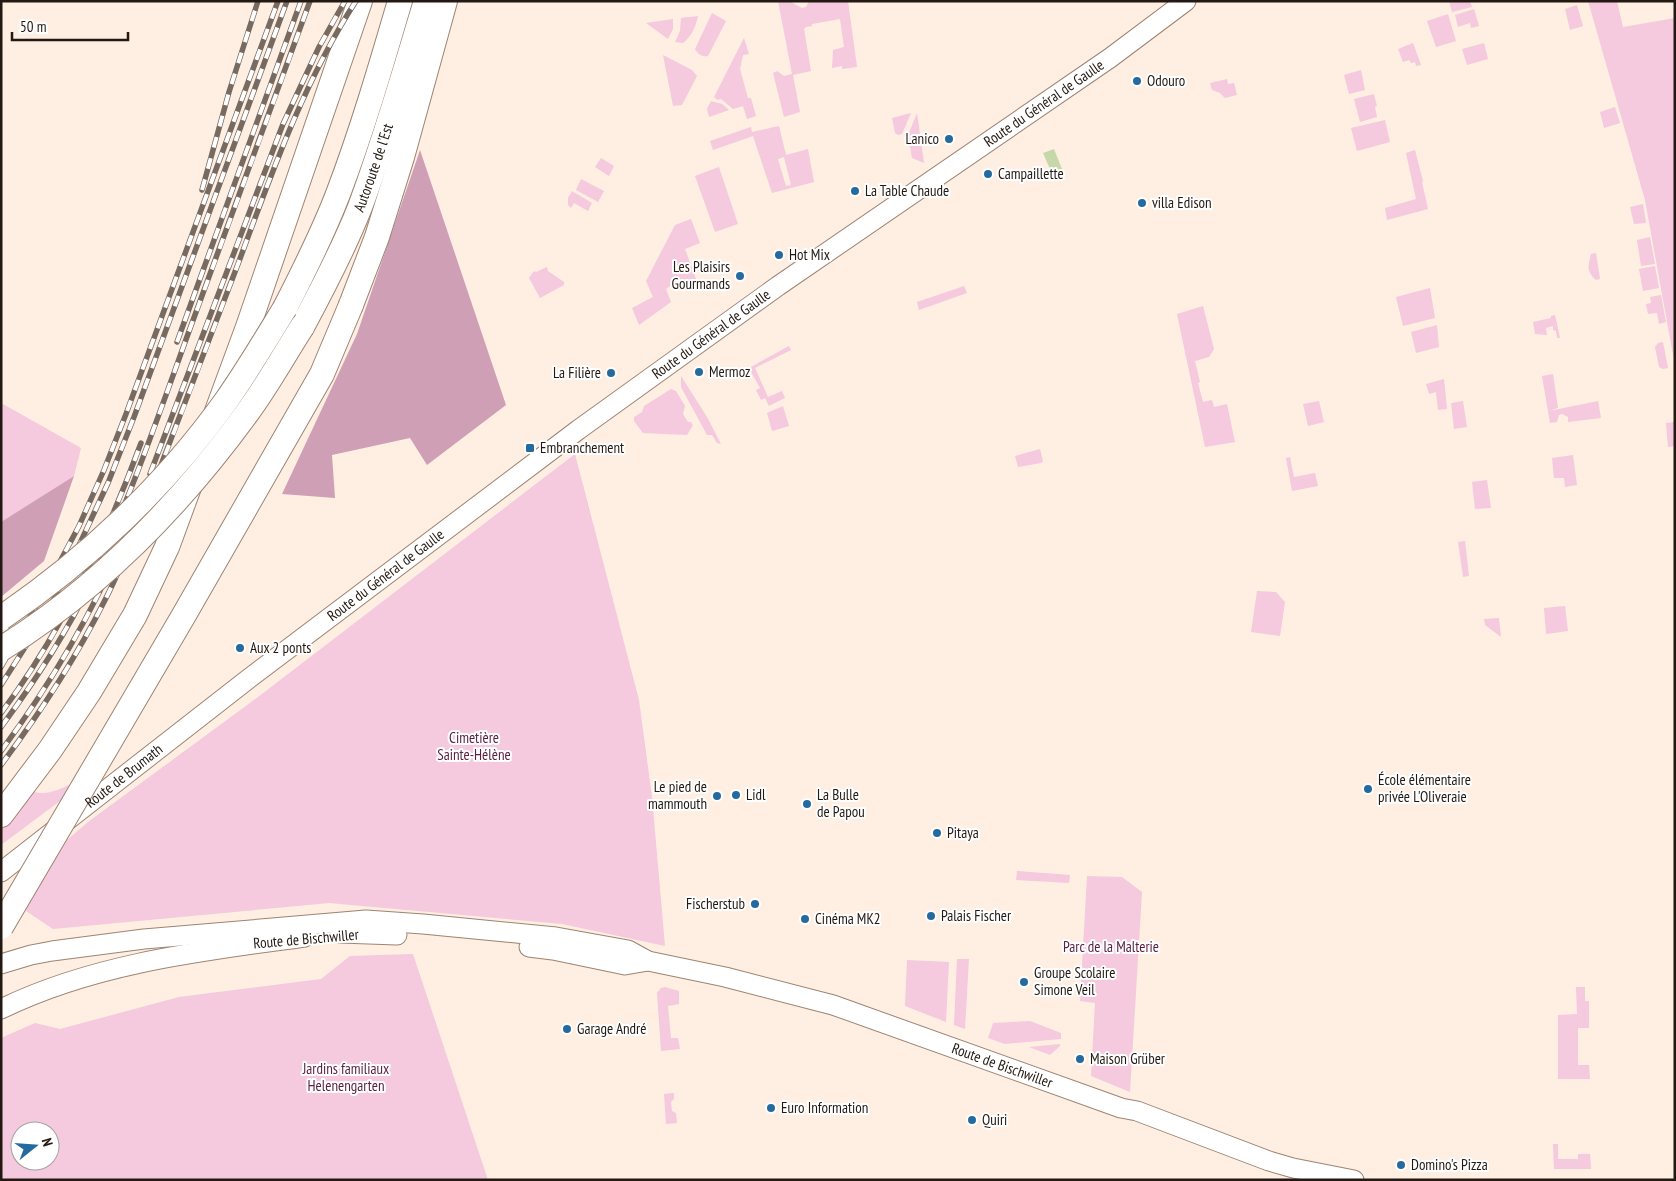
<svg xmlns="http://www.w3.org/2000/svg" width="1676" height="1181" font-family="'PT Sans Narrow',sans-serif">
<rect width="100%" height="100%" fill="#ffeee2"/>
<!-- green -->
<g fill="#f5c9de" fill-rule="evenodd">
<polygon points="778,1 789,1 802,8 806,7 809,1 848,1 857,67 842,69 842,66 832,68 833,50 844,47 840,19 812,24 812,26 806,27 804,29 811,71 793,75 800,112 784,117 773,73 777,71 784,76 792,74"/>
<polygon points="1449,1 1470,1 1472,7 1452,12"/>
<polygon points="1588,1 1617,1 1623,27 1675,18 1675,366 1645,200"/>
<polygon points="1577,5 1583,26 1570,30 1565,9"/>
<polygon points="1474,9 1479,26 1471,28 1470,23 1458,27 1455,15"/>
<path d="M712,13L726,21L708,56C701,57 698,54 695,49Z"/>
<polygon points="1448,14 1456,41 1436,47 1427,21"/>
<path d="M698,16C696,26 692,36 683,43L675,42L680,31L681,18Z"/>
<polygon points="673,19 673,29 668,39 646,23"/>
<polygon points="744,38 749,54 743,55 740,69 748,98 751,98 756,116 747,119 743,106 733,109 721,99 718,100 714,97"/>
<polygon points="1413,43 1421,65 1416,66 1415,62 1411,63 1409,60 1403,62 1398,49"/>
<polygon points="1484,43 1488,59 1467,65 1462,49"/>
<polygon points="663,55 692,70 697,76 682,105 673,106"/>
<polygon points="1361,70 1365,90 1349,94 1344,75"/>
<polygon points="1227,79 1228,84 1234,83 1237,95 1225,98 1220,93 1212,90 1210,83"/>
<polygon points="1374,94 1377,106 1375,107 1377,117 1360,122 1354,99"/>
<polygon points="711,101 722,104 729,110 709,117 707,109"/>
<polygon points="1615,107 1620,123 1604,128 1600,112"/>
<polygon points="911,113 902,134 898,135 895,133 892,118"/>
<polygon points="917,113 924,163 912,158 908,135"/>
<polygon points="1385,120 1390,142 1357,151 1351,128"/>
<path d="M779,126L786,155L808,149L814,182L772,193L753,136L713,150L710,141L751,127L752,132ZM784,157L791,185L786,186L778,159Z"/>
<polygon points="1415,150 1423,181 1422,182 1428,209 1387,220 1385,208 1416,199 1406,153"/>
<polygon points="601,158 614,166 609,176 595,167"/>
<polygon points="719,167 738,224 715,232 695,176"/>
<polygon points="581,179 604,191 598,202 576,190"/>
<polygon points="572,191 592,203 588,211 574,203 571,208 568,205 568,198"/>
<polygon points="1643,204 1646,223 1634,224 1630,207"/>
<polygon points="691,219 700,243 685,249 696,279 682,290 676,282 666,289 671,302 639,325 632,308 653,297 646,281 675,225"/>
<polygon points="1650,237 1655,264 1641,266 1637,240"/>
<path d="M1596,253L1600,279L1596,280C1586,271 1588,266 1591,254Z"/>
<polygon points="1655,266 1659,288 1643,291 1639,269"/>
<polygon points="547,267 548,271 564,282 564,285 540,298 529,278 534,271 536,272"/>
<polygon points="964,286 967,293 919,310 917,302"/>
<polygon points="1430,288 1435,318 1403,326 1396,297"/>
<polygon points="1661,295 1666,322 1659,324 1657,313 1648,314 1646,304 1651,303 1650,297"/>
<polygon points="1203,306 1214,349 1209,357 1195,361 1200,382 1198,383 1203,402 1212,400 1214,407 1227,404 1235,442 1205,447 1177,314"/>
<polygon points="1555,315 1560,338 1557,338 1556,331 1553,330 1553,326 1546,328 1547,335 1535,334 1533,322 1551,318 1551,316"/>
<polygon points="1437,325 1439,347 1416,353 1411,332"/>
<polygon points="1663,342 1668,368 1663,369 1659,367 1655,347 1658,343"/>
<polygon points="789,346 791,350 755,368 768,397 782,391 785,398 769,406 765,398 761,400 756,390 760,388 749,368"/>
<polygon points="1553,374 1558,408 1549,411 1598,401 1601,418 1568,422 1568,417 1562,414 1559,415 1557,422 1550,423 1542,376"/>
<polygon points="681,376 707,417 721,444 717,443 712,435 707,435 681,387"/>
<polygon points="1444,379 1447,409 1438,410 1436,392 1429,394 1426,384"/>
<polygon points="671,389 676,391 685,406 683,414 688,422 691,422 693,425 687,435 643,433 634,421 634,417 642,412 644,406"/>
<polygon points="1319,401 1324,422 1308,426 1303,404"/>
<polygon points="1463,401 1467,427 1454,429 1451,403"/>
<polygon points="1,403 81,448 74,476 1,522"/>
<polygon points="783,406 789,426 772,431 767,413"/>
<polygon points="1675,422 1675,446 1668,447 1666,423"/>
<polygon points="1040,449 1043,461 1041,463 1018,467 1015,456"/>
<polygon points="575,454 639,700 652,797 665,946 562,924 329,903 53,929 26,911 14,885 88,822 258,697"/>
<polygon points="1573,455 1577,485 1565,487 1564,478 1554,478 1552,458"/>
<polygon points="1290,457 1294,477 1315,473 1318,486 1292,491 1286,458"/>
<polygon points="1487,480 1491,508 1475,509 1472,482"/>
<polygon points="1465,541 1469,576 1463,577 1458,542"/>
<polygon points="1257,591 1276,592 1285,602 1280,636 1251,632"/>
<polygon points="1565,606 1568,631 1546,634 1544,608"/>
<polygon points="1499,618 1501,637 1485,625 1484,619"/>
<path d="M71,784L72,792L1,845V830L34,792C48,795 58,790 71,784Z"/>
<polygon points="1017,871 1070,875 1069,883 1016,880"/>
<polygon points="1087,876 1122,877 1142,892 1130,1092 1091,1076 1095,1003 1080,1001"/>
<path d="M413,954L488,1180H1V1038L35,1023L60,1029L179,997L321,979L350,956ZM20,1131H50V1161H20Z"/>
<polygon points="957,959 969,959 965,1029 954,1025"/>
<polygon points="907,960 949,962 946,1022 905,1006"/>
<polygon points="665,987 679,991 679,1004 668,1006 671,1038 678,1038 680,1049 661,1051 657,993 661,988"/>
<polygon points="1576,987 1585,987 1585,1001 1589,1001 1589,1028 1578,1028 1578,1065 1589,1065 1590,1079 1558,1079 1558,1015 1577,1014"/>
<polygon points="1030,1021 1061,1033 1061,1039 1005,1044 988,1038 993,1023"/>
<polygon points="1060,1044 1060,1046 1050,1055 1029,1047"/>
<polygon points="674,1093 674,1099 671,1102 672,1111 676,1113 677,1123 666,1124 664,1094"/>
<polygon points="1558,1144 1558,1159 1578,1159 1578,1154 1590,1154 1591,1169 1554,1169 1553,1144"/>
</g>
<!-- forest -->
<g fill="#cf9fb6">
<polygon points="420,150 506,405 427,465 410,438 332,455 335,498 282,494 357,334"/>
<polygon points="74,476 44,561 1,597 1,522"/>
</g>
<!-- water -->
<polygon fill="#c6d8aa" points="1054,149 1064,174 1054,178 1043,153"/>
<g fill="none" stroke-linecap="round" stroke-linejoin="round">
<!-- secondary casing -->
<g stroke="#9d8472" stroke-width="21">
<g id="secondary">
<path id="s1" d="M1,872L247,680L578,430L778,286L1110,58L1186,1"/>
<polyline points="340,933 397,935"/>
<polyline points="529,947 553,950 625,965 648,961"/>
<path id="s2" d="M1,964L31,955L52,951L144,939L366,920L423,924L556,937L628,950L648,961L725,977L833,1005L1121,1108L1137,1111L1269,1161L1293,1168L1354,1180"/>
<path d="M1,1009C95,963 202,951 305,937"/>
</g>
</g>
<!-- highway casing -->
<g stroke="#9d8472" stroke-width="26">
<g id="highway">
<polyline points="351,305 377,237 402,157 445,1"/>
<path d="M285,308C304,271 323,233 338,194C362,131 381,66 400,1"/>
<path id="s3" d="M302,327C323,288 344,248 360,207C385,140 405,70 426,1"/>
<polyline points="1,815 50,750 89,692 135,615 167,547 248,327 360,1"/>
</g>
</g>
<!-- secondary -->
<use href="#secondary" stroke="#fff" stroke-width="19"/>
<!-- highway -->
<use href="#highway" stroke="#fff" stroke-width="24"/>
<!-- rail casing -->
<g stroke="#766a61" stroke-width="5.5">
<g id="rail">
<polyline points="202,190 229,92 258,1"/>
<polyline points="177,342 301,1"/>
<polyline points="150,474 283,124 319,47 345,1"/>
<polyline points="1,667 40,599 79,526 104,470 126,414 278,1"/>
<polyline points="1,685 45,616 55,597 108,483 134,417 287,1"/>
<path d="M1,713C62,632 106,538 141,443"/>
<path d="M1,727C33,684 68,630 91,582C129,501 158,417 188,334C229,223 270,112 310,1"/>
<path d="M1,751C50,685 92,614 124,539"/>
<path d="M1,765C40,713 76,658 105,600C124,563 138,524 153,486C182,412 210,338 238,264C271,175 304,81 356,1"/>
</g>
</g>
<!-- rail -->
<use href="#rail" stroke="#fff" stroke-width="4" stroke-dasharray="11" stroke-linecap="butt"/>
<!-- highway-bridge casing -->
<g stroke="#9d8472" stroke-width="26" stroke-linecap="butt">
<g id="highway-bridge">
<path d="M1,618C87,560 166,485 226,401C247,371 266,339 285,308"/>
<path d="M1,649C98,589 180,505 247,413C267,386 284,355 302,327"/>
<polyline points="1,927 184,615 322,374 351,305"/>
</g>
</g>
<!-- highway-bridge -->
<use href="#highway-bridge" stroke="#fff" stroke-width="24"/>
</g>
<!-- markers -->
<g fill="#246a9e" stroke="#fff" stroke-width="2">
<circle cx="1137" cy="81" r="5"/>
<circle cx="949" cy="139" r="5"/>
<circle cx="988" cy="174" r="5"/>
<circle cx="855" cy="191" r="5"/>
<circle cx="1142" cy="203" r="5"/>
<circle cx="779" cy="255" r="5"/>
<circle cx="740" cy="276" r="5"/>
<circle cx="699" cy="372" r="5"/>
<circle cx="611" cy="373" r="5"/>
<rect x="525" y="443" width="10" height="10" rx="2.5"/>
<circle cx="240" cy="648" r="5"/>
<circle cx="1368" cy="789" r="5"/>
<circle cx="736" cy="795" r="5"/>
<circle cx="717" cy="796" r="5"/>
<circle cx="807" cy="804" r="5"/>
<circle cx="937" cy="833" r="5"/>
<circle cx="755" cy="904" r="5"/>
<circle cx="931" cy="916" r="5"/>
<circle cx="805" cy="919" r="5"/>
<circle cx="1024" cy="982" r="5"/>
<circle cx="567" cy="1029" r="5"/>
<circle cx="1080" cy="1059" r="5"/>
<circle cx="771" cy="1108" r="5"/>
<circle cx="972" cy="1120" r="5"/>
<circle cx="1401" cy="1165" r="5"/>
</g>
<g text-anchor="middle" stroke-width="4" stroke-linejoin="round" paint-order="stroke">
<!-- poi labels -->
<g font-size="15" fill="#231912" stroke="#fff" text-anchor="start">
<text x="1147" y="86">Odouro</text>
<text x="939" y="144" text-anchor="end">Lanico</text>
<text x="998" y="179">Campaillette</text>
<text x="865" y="196">La Table Chaude</text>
<text x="1152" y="208">villa Edison</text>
<text x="789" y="260">Hot Mix</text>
<text x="730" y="272" text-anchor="end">Les Plaisirs<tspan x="730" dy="17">Gourmands</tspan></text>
<text x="709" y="377">Mermoz</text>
<text x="601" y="378" text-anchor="end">La Filière</text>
<text x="540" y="453">Embranchement</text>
<text x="250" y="653">Aux 2 ponts</text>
<text x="1378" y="785">École élémentaire<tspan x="1378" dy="17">privée L'Oliveraie</tspan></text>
<text x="707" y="792" text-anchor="end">Le pied de<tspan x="707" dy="17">mammouth</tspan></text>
<text x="746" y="800">Lidl</text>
<text x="817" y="800">La Bulle<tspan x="817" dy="17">de Papou</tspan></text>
<text x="947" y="838">Pitaya</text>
<text x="745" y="909" text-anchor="end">Fischerstub</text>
<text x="941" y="921">Palais Fischer</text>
<text x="815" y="924">Cinéma MK2</text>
<text x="1034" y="978">Groupe Scolaire<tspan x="1034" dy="17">Simone Veil</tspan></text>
<text x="577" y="1034">Garage André</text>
<text x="1090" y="1064">Maison Grüber</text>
<text x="781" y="1113">Euro Information</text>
<text x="982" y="1125">Quiri</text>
<text x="1411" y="1170">Domino's Pizza</text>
</g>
<!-- street labels -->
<g font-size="15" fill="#231912" stroke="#fff">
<text dy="5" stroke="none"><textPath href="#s1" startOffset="1296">Route du Général de Gaulle</textPath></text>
<text dy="5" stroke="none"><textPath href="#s3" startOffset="175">Autoroute de l’Est</textPath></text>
<text dy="5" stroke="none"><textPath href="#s1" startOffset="891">Route du Général de Gaulle</textPath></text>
<text dy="5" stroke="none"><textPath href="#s1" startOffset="486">Route du Général de Gaulle</textPath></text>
<text dy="5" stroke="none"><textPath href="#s1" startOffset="156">Route de Brumath</textPath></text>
<text transform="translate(306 939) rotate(-5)" y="5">Route de Bischwiller</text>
<text dy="5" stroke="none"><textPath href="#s2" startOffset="1025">Route de Bischwiller</textPath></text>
</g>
<!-- park labels -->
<g font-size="15" fill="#581f3f" stroke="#fff">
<text x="474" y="743">Cimetière<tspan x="474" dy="17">Sainte-Hélène</tspan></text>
<text x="1111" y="952">Parc de la Malterie</text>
<text x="346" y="1074">Jardins familiaux<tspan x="346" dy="17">Helenengarten</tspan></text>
</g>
</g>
<!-- border -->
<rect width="1676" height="1181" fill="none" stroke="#231912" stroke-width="5"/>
<!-- north arrow -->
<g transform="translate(35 1146) rotate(73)"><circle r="24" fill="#ffffff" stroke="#a7a3a0"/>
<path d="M0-4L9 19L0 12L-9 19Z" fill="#246a9e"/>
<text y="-8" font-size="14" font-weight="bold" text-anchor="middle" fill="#231912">N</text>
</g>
<!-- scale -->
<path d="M12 32v8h116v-8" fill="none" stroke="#231912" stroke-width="2.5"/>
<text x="20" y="32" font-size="15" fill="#231912" stroke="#ffffff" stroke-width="4" paint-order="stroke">50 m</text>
</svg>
